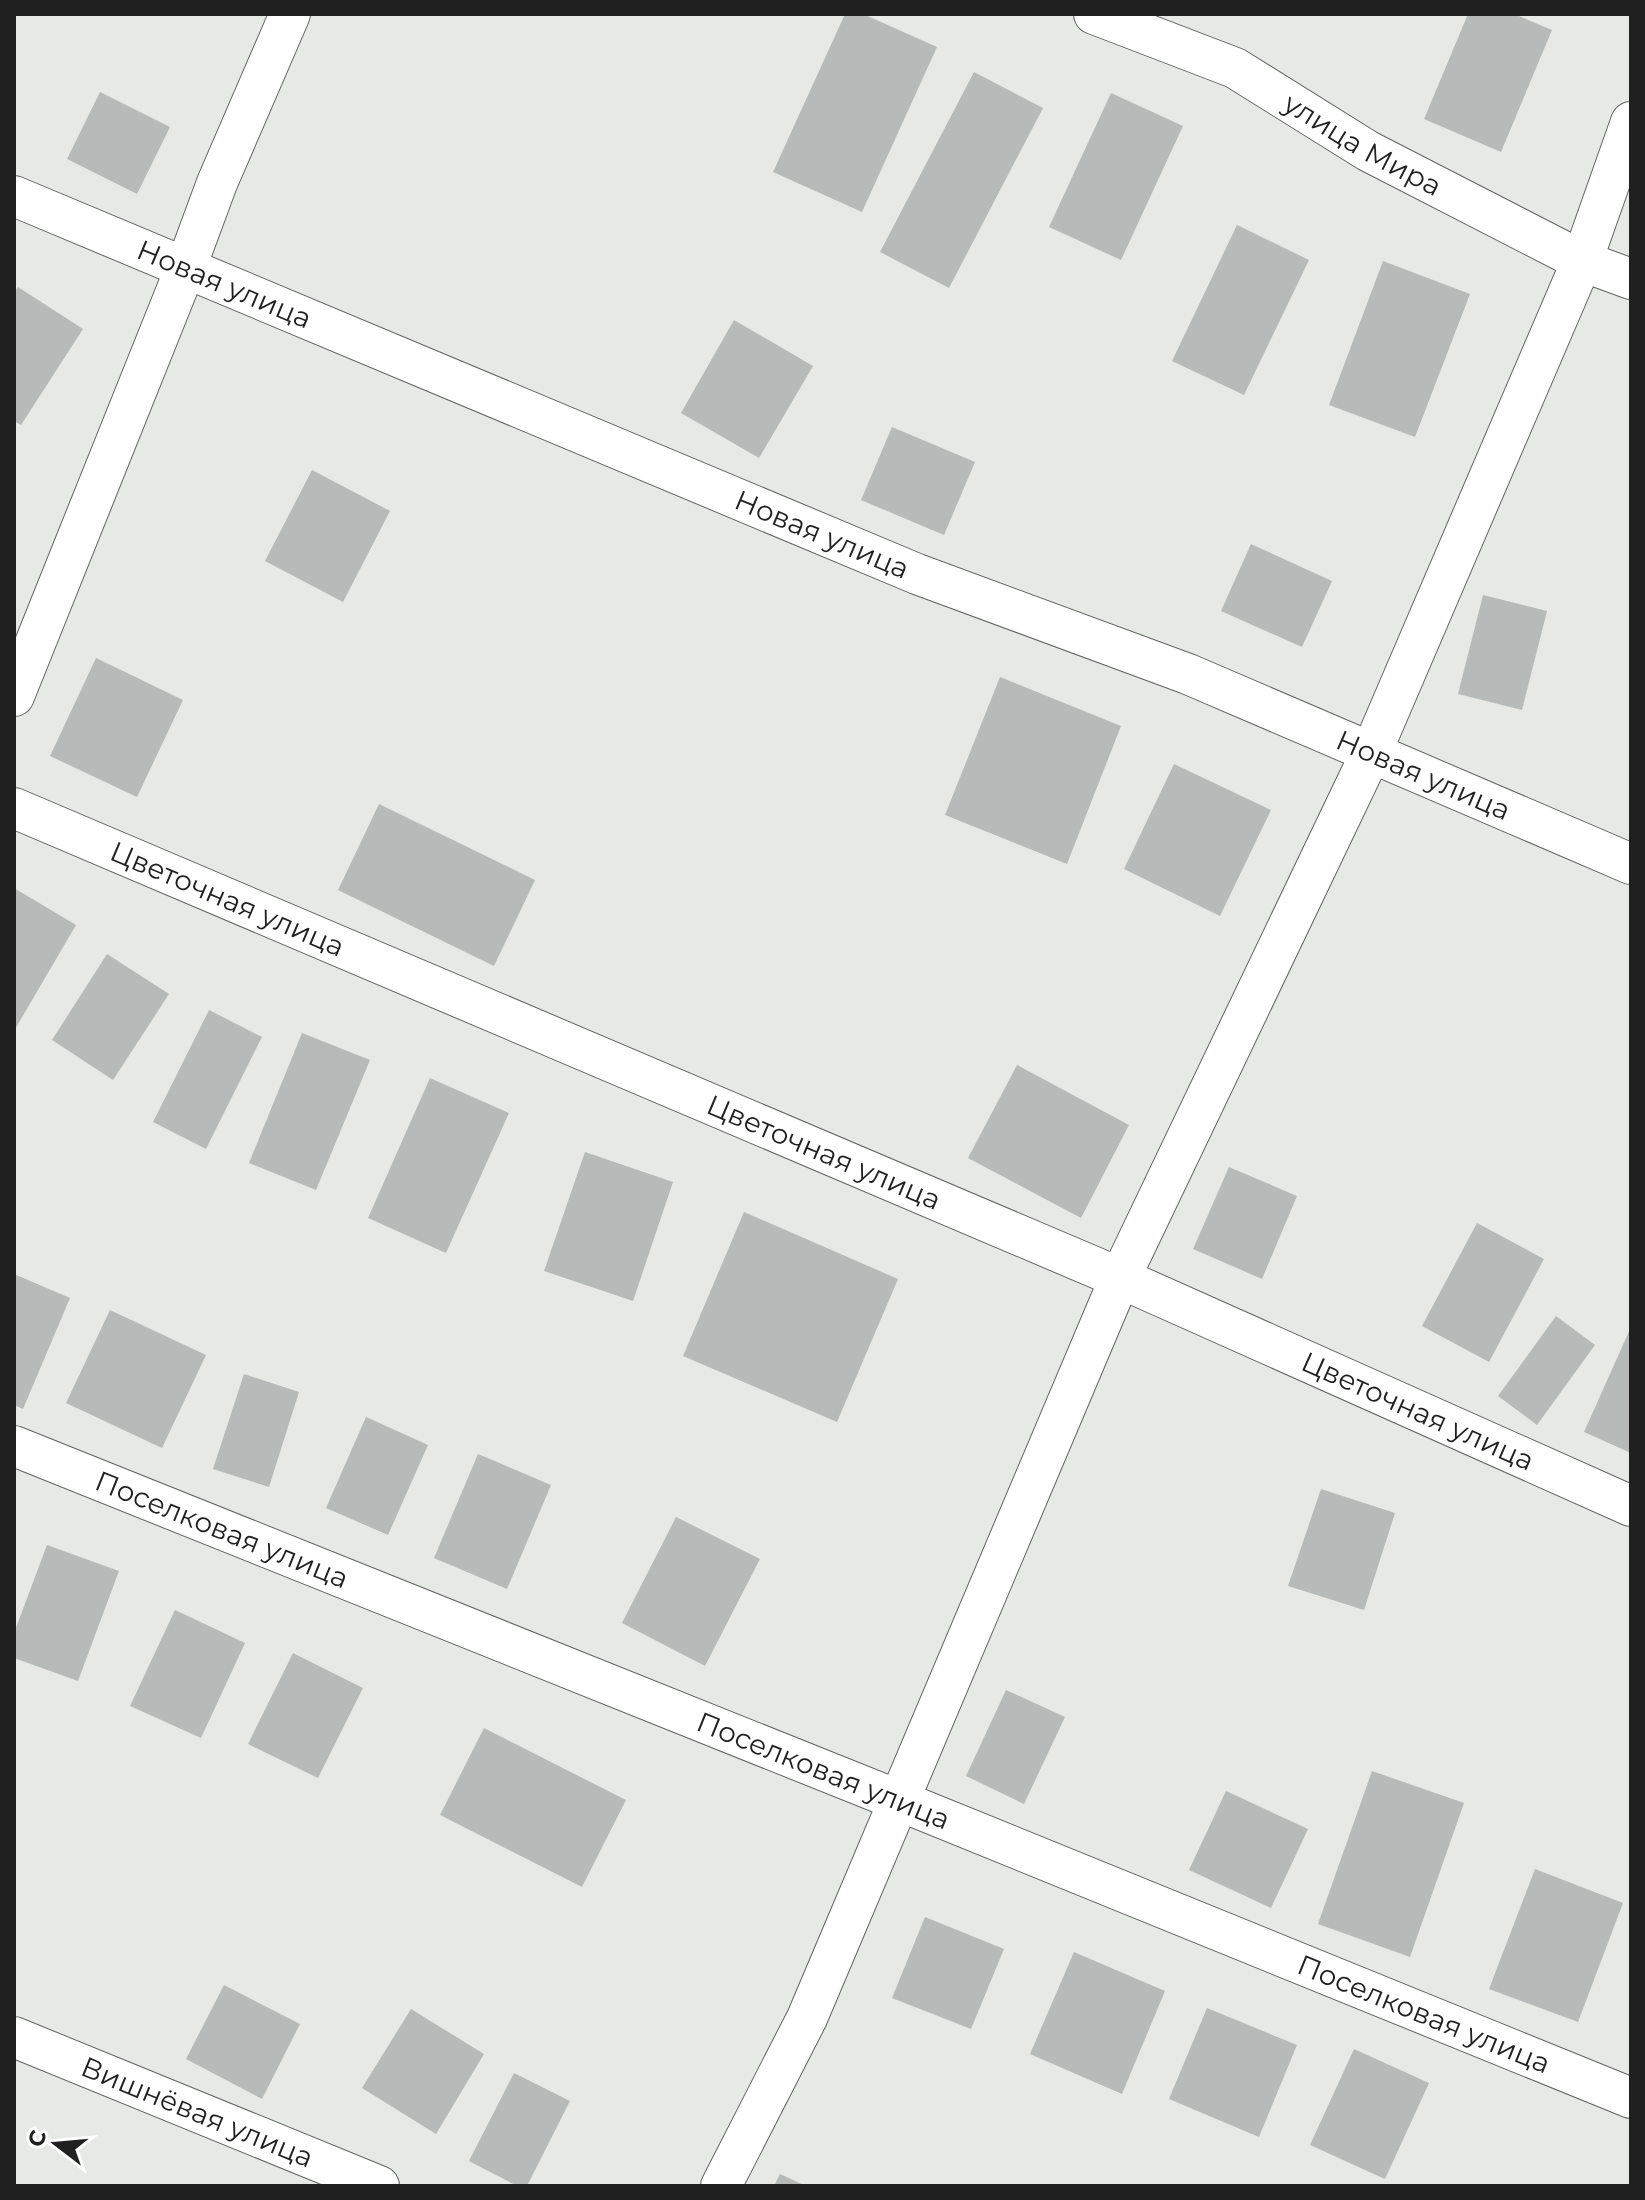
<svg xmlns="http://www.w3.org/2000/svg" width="1645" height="2200" font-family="Montserrat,sans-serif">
<rect width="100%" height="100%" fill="#e6e9e6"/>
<!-- building -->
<g fill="#b6bab9">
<polygon points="845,14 863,14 937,47 862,212 773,172"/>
<polygon points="1468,14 1514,14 1552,30 1501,152 1424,119"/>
<polygon points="974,72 1043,108 949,288 880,252"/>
<polygon points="100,92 170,127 137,194 67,159"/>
<polygon points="1111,93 1183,126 1121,260 1049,227"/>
<polygon points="1237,225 1309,260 1244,395 1172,361"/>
<polygon points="1383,261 1470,294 1415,437 1329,405"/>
<polygon points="18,287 83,329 21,425 14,421 14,293"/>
<polygon points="734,320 813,366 759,458 681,413"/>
<polygon points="892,427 975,462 944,535 861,500"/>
<polygon points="312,470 390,511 343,602 265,561"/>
<polygon points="1251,544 1332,581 1302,647 1221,611"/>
<polygon points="1483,595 1547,611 1522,710 1458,694"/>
<polygon points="96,658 183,700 137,797 50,756"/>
<polygon points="1000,677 1121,726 1067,864 945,815"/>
<polygon points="1174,764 1271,810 1220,916 1124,869"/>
<polygon points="379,804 535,880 494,966 338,890"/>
<polygon points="14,888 76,925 14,1031"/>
<polygon points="107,954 169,994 113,1080 52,1040"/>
<polygon points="209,1010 262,1037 206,1149 153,1122"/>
<polygon points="302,1033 370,1060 316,1190 249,1163"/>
<polygon points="1017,1065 1129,1125 1081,1218 968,1158"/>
<polygon points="430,1078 509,1113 446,1253 368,1218"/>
<polygon points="585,1152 673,1182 633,1301 544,1271"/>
<polygon points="1229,1167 1297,1196 1262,1279 1193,1249"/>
<polygon points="744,1212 898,1279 837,1422 683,1356"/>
<polygon points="1477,1223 1544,1259 1489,1362 1422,1326"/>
<polygon points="14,1274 70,1298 23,1409 14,1405"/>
<polygon points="110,1310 206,1355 162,1448 66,1403"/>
<polygon points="1556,1316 1595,1345 1537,1425 1498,1396"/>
<polygon points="1631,1327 1631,1453 1584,1432"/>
<polygon points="244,1374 299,1392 269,1487 213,1469"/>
<polygon points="366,1417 428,1445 388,1535 326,1508"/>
<polygon points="478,1454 551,1485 507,1589 434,1558"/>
<polygon points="1321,1489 1395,1513 1364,1610 1288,1586"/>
<polygon points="676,1517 760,1559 705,1666 622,1623"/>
<polygon points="47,1545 119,1571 78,1681 14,1658 14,1633"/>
<polygon points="175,1610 245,1643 201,1738 130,1706"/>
<polygon points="293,1653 363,1688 318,1778 248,1744"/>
<polygon points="1006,1690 1065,1717 1024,1804 966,1776"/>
<polygon points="484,1728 626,1800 582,1887 440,1815"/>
<polygon points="1372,1771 1464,1803 1410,1957 1318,1924"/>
<polygon points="1226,1791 1308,1829 1271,1908 1189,1870"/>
<polygon points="1535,1869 1623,1903 1578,2022 1489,1989"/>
<polygon points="925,1917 1004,1949 971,2029 892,1998"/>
<polygon points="1074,1952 1165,1991 1122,2094 1030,2054"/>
<polygon points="224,1985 300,2024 262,2099 186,2059"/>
<polygon points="1207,2008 1297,2045 1259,2137 1169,2099"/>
<polygon points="411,2009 484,2054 436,2134 362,2088"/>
<polygon points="1354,2049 1429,2083 1385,2179 1310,2145"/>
<polygon points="514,2073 570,2101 527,2186 517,2186 469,2161"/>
<polygon points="780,2174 806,2186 774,2186"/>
</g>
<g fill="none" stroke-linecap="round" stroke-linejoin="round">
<!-- minor casing -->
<g stroke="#626462" stroke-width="42">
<g id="minor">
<path id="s1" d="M1094,14L1235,68L1368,151L1582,261L1631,279"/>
<path id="s2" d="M14,196L917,574L1188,674L1631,864"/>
<polyline points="14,696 186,267 217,183 290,14"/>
<path id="s3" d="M14,808L1120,1278L1631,1506"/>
<path id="s4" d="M14,1446L900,1801L1631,2098"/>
<path id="s5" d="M14,2037L379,2186"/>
<polyline points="721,2186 807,2018 1120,1278 1371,753 1582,261 1631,122"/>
</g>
</g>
<!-- minor -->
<use href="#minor" stroke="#fff" stroke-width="40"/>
</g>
<g text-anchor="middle" stroke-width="6" stroke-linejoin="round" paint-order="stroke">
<!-- street labels -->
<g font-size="28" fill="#1f201f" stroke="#fff">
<text dy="10" stroke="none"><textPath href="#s1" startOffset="300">улица Мира</textPath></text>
<text dy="10" stroke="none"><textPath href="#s2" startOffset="228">Новая улица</textPath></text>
<text dy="10" stroke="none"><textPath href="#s2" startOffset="876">Новая улица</textPath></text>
<text dy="10" stroke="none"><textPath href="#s2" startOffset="1524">Новая улица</textPath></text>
<text dy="10" stroke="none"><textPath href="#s3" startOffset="232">Цветочная улица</textPath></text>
<text dy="10" stroke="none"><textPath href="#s3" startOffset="880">Цветочная улица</textPath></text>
<text dy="10" stroke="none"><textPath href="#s3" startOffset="1528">Цветочная улица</textPath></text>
<text dy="10" stroke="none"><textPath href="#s4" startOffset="224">Поселковая улица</textPath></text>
<text dy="10" stroke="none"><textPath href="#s4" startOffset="872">Поселковая улица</textPath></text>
<text dy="10" stroke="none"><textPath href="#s4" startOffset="1520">Поселковая улица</textPath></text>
<text dy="10" stroke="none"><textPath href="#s5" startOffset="198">Вишнёвая улица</textPath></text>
</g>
</g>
<!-- border -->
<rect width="1645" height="2200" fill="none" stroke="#1f201f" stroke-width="32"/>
<!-- north arrow -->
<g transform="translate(56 2144) rotate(286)" stroke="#ffffff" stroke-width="6" paint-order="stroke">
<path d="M0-6L14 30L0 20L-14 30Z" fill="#1f201f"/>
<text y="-12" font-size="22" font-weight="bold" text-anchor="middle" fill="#1f201f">С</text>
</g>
</svg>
